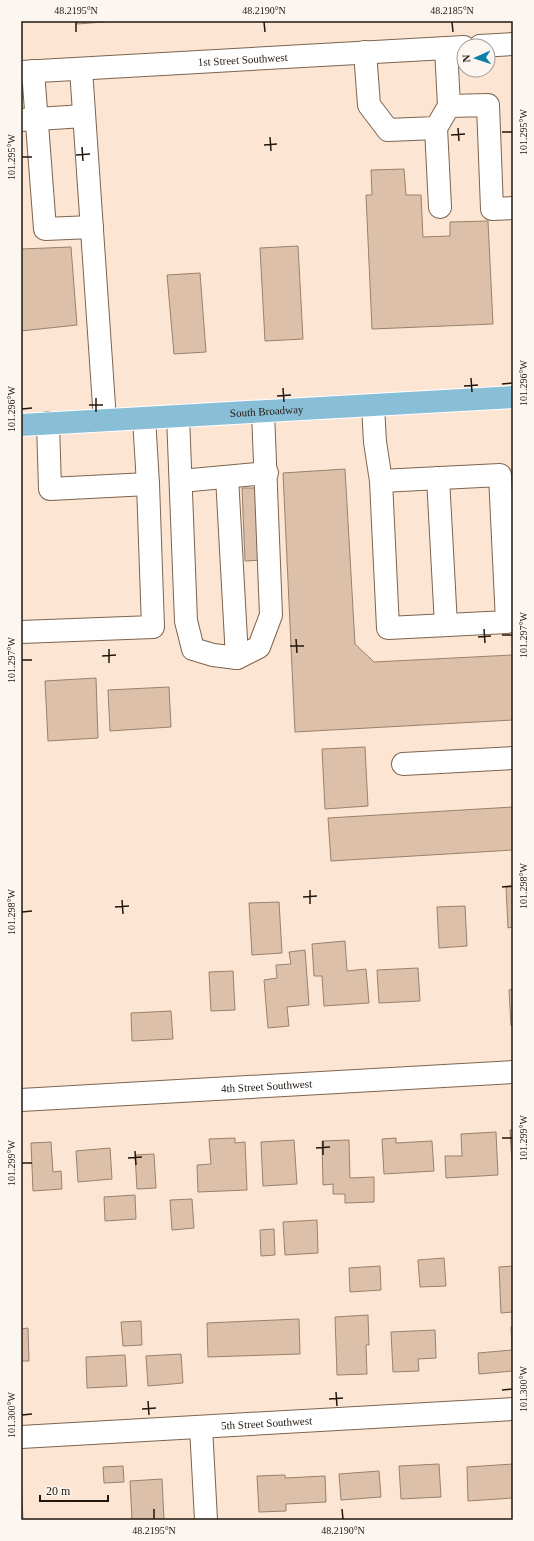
<svg xmlns="http://www.w3.org/2000/svg" width="534" height="1541" font-family="Georgia,serif">
<rect width="100%" height="100%" fill="#fce5d2"/>
<!-- building -->
<g fill="#dcc0a9" stroke="#9b816b">
<polygon points="77,21 116,21 77,24"/>
<polygon points="404,169 406,195 421,195 423,237 450,236 450,222 488,221 493,324 372,329 366,195 372,195 371,170"/>
<polygon points="298,246 303,339 265,341 260,248"/>
<polygon points="71,247 77,325 21,331 21,249"/>
<polygon points="200,273 206,352 174,354 167,275"/>
<polygon points="345,469 355,644 374,662 513,655 513,720 295,732 283,473"/>
<polygon points="242,488 259,488 262,560 245,561"/>
<polygon points="96,678 98,738 48,741 45,681"/>
<polygon points="169,687 171,727 110,731 108,690"/>
<polygon points="365,747 368,806 325,809 322,749"/>
<polygon points="513,807 513,850 331,861 328,818"/>
<polygon points="506,887 513,887 513,927 508,928"/>
<polygon points="279,902 282,953 252,955 249,903"/>
<polygon points="465,906 467,946 439,948 437,907"/>
<polygon points="345,941 347,971 366,969 369,1003 324,1006 322,976 314,976 312,944"/>
<polygon points="305,950 309,1005 287,1007 289,1026 268,1028 264,980 277,978 276,965 291,964 289,952"/>
<polygon points="418,968 420,1001 379,1003 377,970"/>
<polygon points="233,971 235,1010 211,1011 209,972"/>
<polygon points="513,989 513,1026 511,1026 509,990"/>
<polygon points="171,1011 173,1039 132,1041 131,1013"/>
<polygon points="510,1130 513,1130 513,1179"/>
<polygon points="496,1132 498,1175 446,1178 445,1156 462,1156 461,1134"/>
<polygon points="235,1138 235,1143 245,1142 247,1190 198,1192 197,1165 211,1164 209,1139"/>
<polygon points="396,1138 396,1143 432,1141 434,1171 384,1174 382,1139"/>
<polygon points="294,1140 297,1184 263,1186 261,1142"/>
<polygon points="349,1140 350,1178 374,1177 374,1202 345,1203 345,1194 333,1194 333,1184 323,1185 322,1141"/>
<polygon points="51,1142 53,1172 61,1171 62,1189 33,1191 31,1143"/>
<polygon points="110,1148 112,1179 78,1182 76,1151"/>
<polygon points="154,1154 156,1188 137,1189 135,1155"/>
<polygon points="135,1195 136,1219 105,1221 104,1197"/>
<polygon points="192,1199 194,1228 172,1230 170,1200"/>
<polygon points="317,1220 318,1253 285,1255 283,1222"/>
<polygon points="274,1229 275,1255 261,1256 260,1230"/>
<polygon points="444,1258 446,1286 420,1287 418,1260"/>
<polygon points="380,1266 381,1290 350,1292 349,1268"/>
<polygon points="513,1266 513,1312 501,1313 499,1267"/>
<polygon points="368,1315 369,1345 366,1345 367,1374 337,1375 335,1317"/>
<polygon points="299,1319 300,1354 208,1357 207,1323"/>
<polygon points="141,1321 142,1345 123,1346 121,1322"/>
<polygon points="513,1326 513,1371 479,1374 478,1353 512,1350 511,1327"/>
<polygon points="28,1328 29,1361 21,1361 21,1329"/>
<polygon points="435,1330 436,1358 418,1359 419,1371 393,1372 391,1332"/>
<polygon points="181,1354 183,1383 148,1386 146,1356"/>
<polygon points="125,1355 127,1386 87,1388 86,1357"/>
<polygon points="439,1464 441,1497 401,1499 399,1466"/>
<polygon points="513,1464 513,1498 468,1501 467,1467"/>
<polygon points="123,1466 124,1482 104,1483 103,1467"/>
<polygon points="379,1471 381,1497 341,1500 339,1474"/>
<polygon points="21,1474 23,1520 21,1520"/>
<polygon points="285,1475 285,1478 325,1476 326,1502 286,1504 286,1511 259,1512 257,1476"/>
<polygon points="162,1479 164,1520 132,1520 130,1481"/>
</g>
<g fill="none" stroke-linecap="round" stroke-linejoin="round">
<!-- minor casing -->
<g stroke="#7d644f" stroke-width="24">
<g id="minor">
<polyline points="480,46 513,44"/>
<polyline points="446,48 449,106"/>
<polyline points="365,52 369,105 388,130 436,128 449,106 488,105 492,209 513,208"/>
<polyline points="81,69 105,420"/>
<polyline points="33,71 45,229 92,227"/>
<path id="s1" d="M21,72L464,47"/>
<polyline points="21,120 84,116"/>
<polyline points="436,128 440,207"/>
<polyline points="373,406 375,442 381,481 388,628 507,622 500,475 381,481"/>
<polyline points="178,416 186,621 193,649 213,655 237,658 259,647 271,615 263,412"/>
<polyline points="48,423 50,489 148,484"/>
<polyline points="227,477 237,658"/>
<polyline points="438,478 446,625"/>
<polyline points="181,481 267,473"/>
<polyline points="21,632 153,627 148,484 144,418"/>
<polyline points="403,764 513,758"/>
<path id="s2" d="M21,1100L513,1072"/>
<polyline points="201,1427 206,1520"/>
<path id="s3" d="M21,1437L513,1409"/>
</g>
</g>
<!-- major casing -->
<g stroke="#fff" stroke-width="24">
<g id="major">
<path id="s4" d="M21,425L513,397"/>
</g>
</g>
<!-- minor -->
<use href="#minor" stroke="#fff" stroke-width="22"/>
<!-- major -->
<use href="#major" stroke="#88bfd7" stroke-width="22"/>
</g>
<!-- ticks -->
<path fill="none" stroke="#21170e" stroke-width="1.5" d="M76,22V32M264,22L265,32M452,22L453,32M458,128L459,141M502,132H512M451,135L465,134M270,137L271,151M264,145L277,144M82,147L83,161M76,155L90,154M22,157H32M471,378L472,392M502,384L512,383M464,386L478,385M283,388L284,402M277,396L291,395M96,398V412M89,405H103M22,409L32,408M484,629L485,643M502,635H512M478,637L491,636M296,639L297,653M290,646H304M109,649V663M102,656L116,655M22,660H32M502,887L512,886M310,890V904M303,897L317,896M122,900L123,914M115,907L129,906M22,912L32,911M502,1138H512M323,1141V1155M316,1148L330,1147M135,1151L136,1165M128,1158L142,1157M22,1163H32M502,1390L512,1389M336,1392L337,1406M329,1399L343,1398M148,1401L149,1415M142,1409L156,1408M22,1415L32,1414M154,1509V1519M342,1509L343,1519"/>
<g text-anchor="middle" stroke-width="3" stroke-linejoin="round" paint-order="stroke">
<!-- street labels -->
<g font-size="11" fill="#21170e" stroke="#fcf6f1">
<text dy="4" stroke="none"><textPath href="#s1" startOffset="222">1st Street Southwest</textPath></text>
<text dy="4" stroke="none"><textPath href="#s4" startOffset="246">South Broadway</textPath></text>
<text dy="4" stroke="none"><textPath href="#s2" startOffset="246">4th Street Southwest</textPath></text>
<text dy="4" stroke="none"><textPath href="#s3" startOffset="246">5th Street Southwest</textPath></text>
</g>
</g>
<!-- border -->
<rect width="534" height="1541" fill="none" stroke="#fcf6f1" stroke-width="44"/>
<!-- north arrow -->
<g transform="translate(476 58) rotate(267)"><circle r="19" fill="#fcf6f1" stroke="#a49d96"/>
<path d="M0-3L7 15L0 10L-7 15Z" fill="#0d7fa7"/>
<text y="-6" font-size="11" font-weight="bold" text-anchor="middle" fill="#21170e">N</text>
</g>
<!-- scale -->
<path d="M40 1495v6h68v-6" fill="none" stroke="#21170e" stroke-width="2"/>
<text x="46" y="1495" font-size="12" fill="#21170e" stroke="#fcf6f1" stroke-width="3" paint-order="stroke">20 m</text>
<rect x="22" y="22" width="490" height="1497" fill="none" stroke="#21170e" stroke-width="1.5"/>
<g font-size="10" text-anchor="middle" fill="#21170e">
<text x="76" y="14">48.2195°N</text>
<text x="264" y="14">48.2190°N</text>
<text x="452" y="14">48.2185°N</text>
<text transform="translate(523 132) rotate(-90)" y="4">101.295°W</text>
<text transform="translate(11 157) rotate(-90)" y="4">101.295°W</text>
<text transform="translate(523 383) rotate(-90)" y="4">101.296°W</text>
<text transform="translate(11 409) rotate(-90)" y="4">101.296°W</text>
<text transform="translate(523 635) rotate(-90)" y="4">101.297°W</text>
<text transform="translate(11 660) rotate(-90)" y="4">101.297°W</text>
<text transform="translate(523 886) rotate(-90)" y="4">101.298°W</text>
<text transform="translate(11 912) rotate(-90)" y="4">101.298°W</text>
<text transform="translate(523 1138) rotate(-90)" y="4">101.299°W</text>
<text transform="translate(11 1163) rotate(-90)" y="4">101.299°W</text>
<text transform="translate(523 1389) rotate(-90)" y="4">101.300°W</text>
<text transform="translate(11 1415) rotate(-90)" y="4">101.300°W</text>
<text x="154" y="1534">48.2195°N</text>
<text x="343" y="1534">48.2190°N</text>
</g>
</svg>
